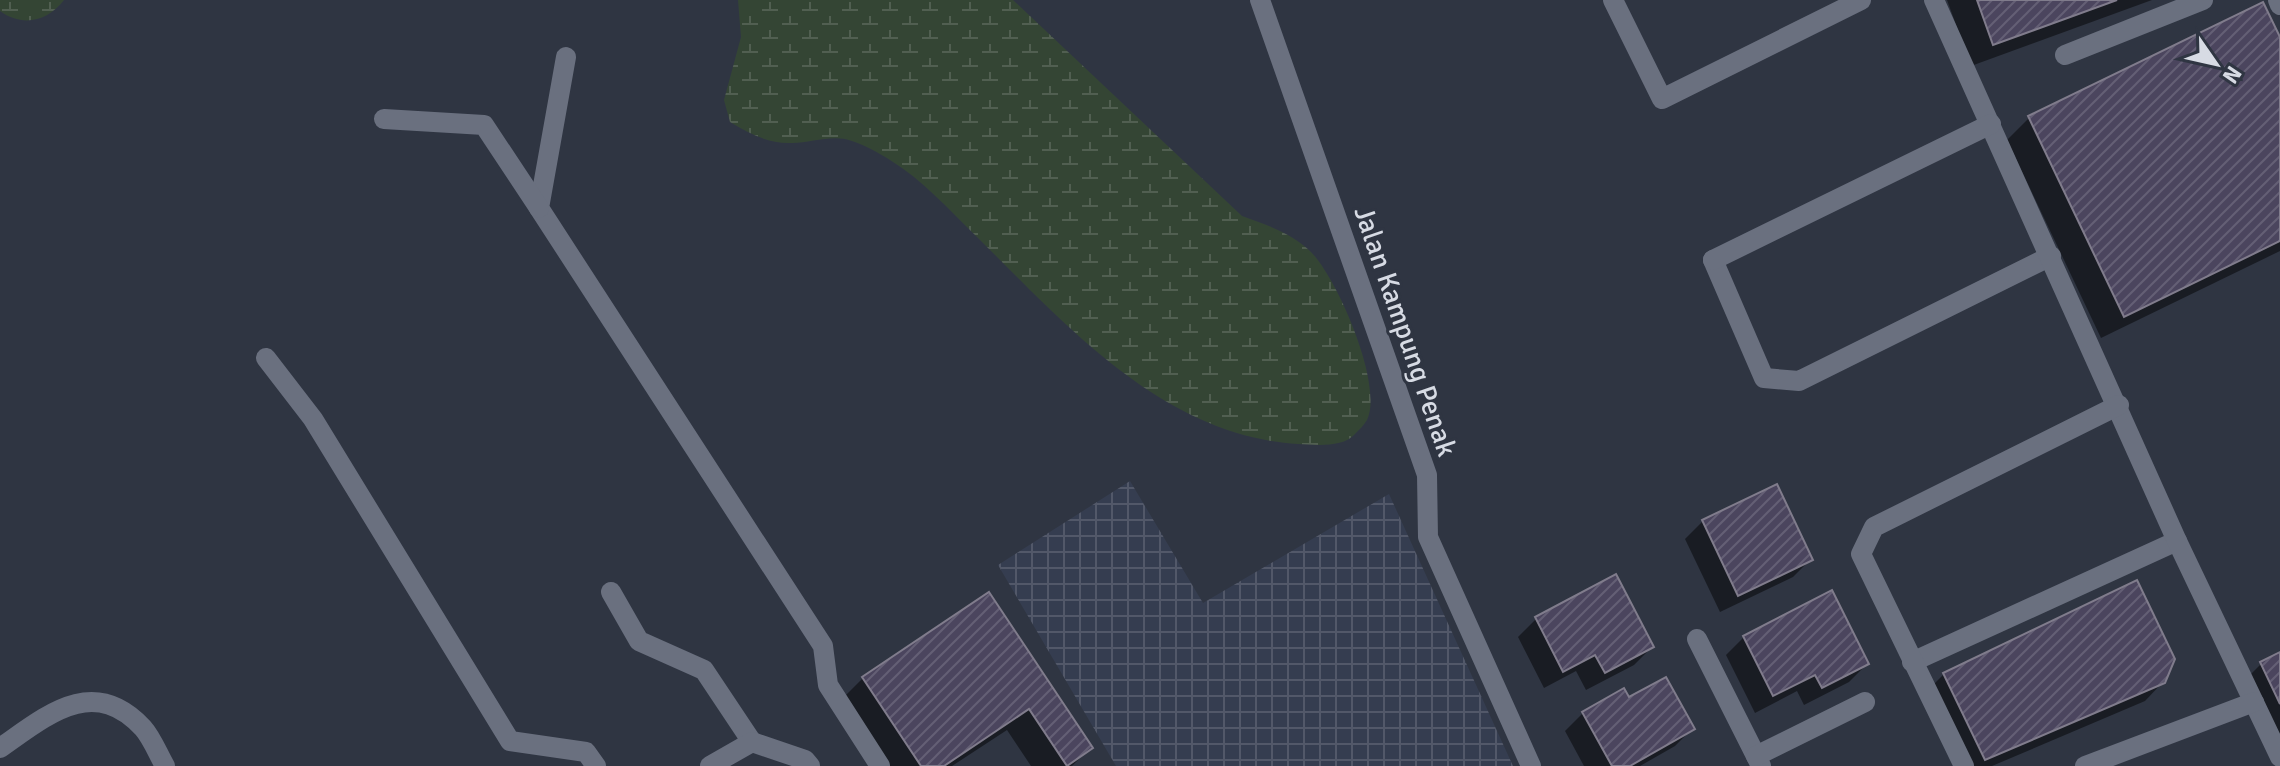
<svg xmlns="http://www.w3.org/2000/svg" width="2280" height="766" font-family="Signika,sans-serif">
<defs>
<pattern id="industrial-grid" width="8" height="8" patternUnits="userSpaceOnUse" patternTransform="scale(2)"><rect width="8" height="8" fill="#353d50"/><path d="M0 4h8M4 0v8" fill="none" stroke="#525869"/></pattern>
<pattern id="wetland-marsh" width="20" height="14" patternUnits="userSpaceOnUse" patternTransform="scale(2)"><rect width="20" height="14" fill="#344534"/><path d="M1 5h8M5 5V1M11 12h8M15 12V8" fill="none" stroke="#515f51"/></pattern>
<pattern id="building-hatch" width="6" height="6" patternUnits="userSpaceOnUse" patternTransform="scale(2)"><rect width="6" height="6" fill="#4b455e"/><path d="M-1 1l2-2M0 6l6-6M5 7l2-2" fill="none" stroke="#645f75"/></pattern>
</defs>
<rect width="100%" height="100%" fill="#2f3542"/>
<!-- industrial -->
<polygon fill="url(#industrial-grid)" points="1130,481 1203,603 1389,494 1513,766 1116,766 998,565"/>
<!-- wetland -->
<g fill="url(#wetland-marsh)">
<path d="M0,0H64C47,22 22,27 0,11Z"/>
<path d="M738,0H1013L1242,216C1267,225 1292,233 1311,252C1337,278 1384,385 1367,420C1364,425 1359,430 1355,434C1343,448 1315,445 1298,444C1163,436 1065,324 976,236C948,209 923,180 890,160C879,153 865,145 852,141C833,134 811,143 792,143C769,144 750,134 730,122L724,100L741,37Z"/>
</g>
<!-- shadow -->
<g fill="#0007">
<polygon points="1947,0 2152,0 1971,66"/>
<polygon points="2280,42 2280,251 2101,338 2007,140 2029,118"/>
<polygon points="1703,521 1810,560 1793,577 1720,612 1685,539"/>
<polygon points="1615,577 1652,647 1634,665 1586,690 1576,671 1544,688 1518,637 1536,619"/>
<polygon points="989,595 1090,748 1072,766 1031,766 1007,730 952,766 884,766 841,700 863,678"/>
<polygon points="1744,637 1867,664 1849,682 1804,705 1797,691 1755,713 1726,655"/>
<polygon points="2280,655 2280,756 2243,682 2261,664"/>
<polygon points="1944,674 2163,682 2145,701 1992,766 1962,766 1926,692"/>
<polygon points="1629,700 1693,728 1675,746 1640,766 1584,766 1565,731 1583,713"/>
</g>
<!-- building -->
<g fill="url(#building-hatch)" stroke="#807c8c" stroke-width="2">
<polygon points="1977,0 2117,0 1993,45"/>
<polygon points="2263,2 2280,37 2280,241 2124,317 2028,116"/>
<polygon points="1777,484 1813,560 1738,596 1702,520"/>
<polygon points="1616,574 1654,647 1605,673 1595,655 1563,672 1535,617"/>
<polygon points="2137,580 2175,659 2165,683 1985,760 1943,673"/>
<polygon points="1832,590 1869,664 1822,688 1815,675 1773,696 1743,636"/>
<polygon points="989,592 1093,748 1067,766 1029,709 944,766 921,766 862,677"/>
<polygon points="2280,652 2280,704 2260,662"/>
<polygon points="1666,677 1695,729 1630,766 1612,766 1582,712 1624,688 1629,697"/>
</g>
<g fill="none" stroke-linecap="round" stroke-linejoin="round">
<!-- service -->
<g stroke="#6a707f" stroke-width="20">
<polyline points="1613,0 1662,99 1861,0"/>
<polyline points="2278,0 2280,5"/>
<polyline points="2065,55 2203,0"/>
<polyline points="566,57 539,208 823,646 828,685 880,766"/>
<polyline points="384,119 484,125 539,208"/>
<polyline points="1713,260 1764,378 1799,381 2051,256"/>
<polyline points="611,592 639,641 704,670 752,742"/>
<polyline points="1697,639 1761,766"/>
<polyline points="1912,662 2177,541"/>
<path d="M0,748C46,716 93,674 143,728C152,738 158,754 165,766"/>
<polyline points="1756,756 1865,702"/>
</g>
<!-- minor -->
<g stroke="#6a707f" stroke-width="20">
<polyline points="1260,0 1427,475 1428,537 1531,766"/>
<polyline points="1934,0 2177,541 2280,757"/>
<polyline points="1713,260 1991,124"/>
<polyline points="266,358 313,419 510,741 586,752 596,766"/>
<polyline points="710,766 752,742 805,760 810,766"/>
<polyline points="1964,766 1861,554 1874,527 2119,405"/>
<polyline points="2085,766 2254,702"/>
</g>
</g>
<g text-anchor="middle" stroke-width="6" stroke-linejoin="round" paint-order="stroke">
<!-- street labels -->
<g font-size="28" fill="#d7dbe4" stroke="#2f3542">
<text transform="translate(1406 331) rotate(71)" y="10">Jalan Kampung Penak</text>
</g>
</g>
<!-- north arrow -->
<g transform="translate(2216 64) rotate(124)" stroke="#2f3542" stroke-width="6" paint-order="stroke">
<path d="M0-6L14 30L0 20L-14 30Z" fill="#d7dbe4"/>
<text y="-12" font-size="22" font-weight="bold" text-anchor="middle" fill="#d7dbe4">N</text>
</g>
</svg>
